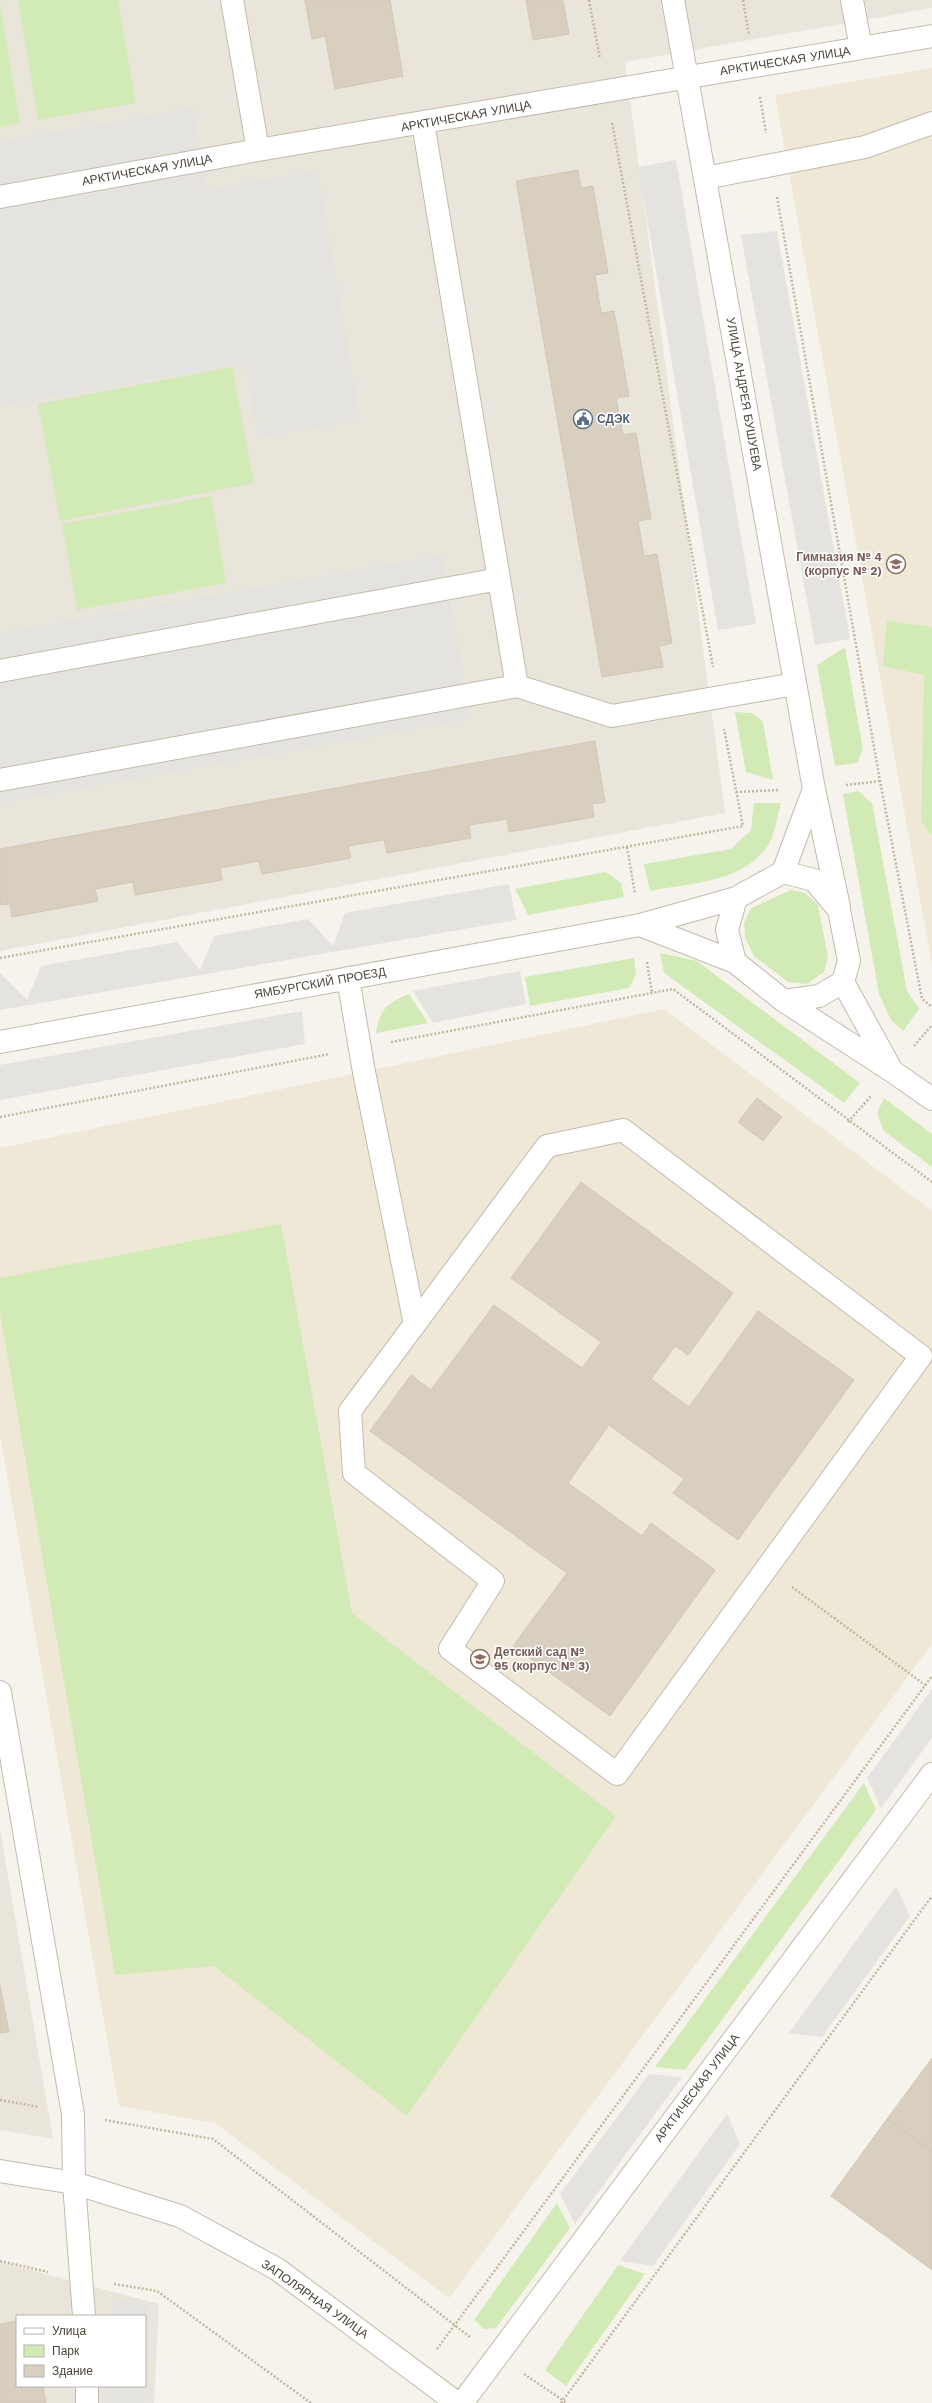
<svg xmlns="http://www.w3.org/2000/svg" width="932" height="2403" font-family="'Work Sans',sans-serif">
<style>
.residential{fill:#eae5da;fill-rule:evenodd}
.education{fill:#efe8d6}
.green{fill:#d2eab5}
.parking{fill:#e5e3e0}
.building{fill:#d8cfc1;stroke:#d3c7b4}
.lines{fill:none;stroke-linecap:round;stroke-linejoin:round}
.minor-casing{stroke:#c2bbae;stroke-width:24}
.path{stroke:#c4b79f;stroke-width:2.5;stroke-dasharray:2 2;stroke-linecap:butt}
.minor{stroke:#fff;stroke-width:22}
.labels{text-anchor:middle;stroke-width:3;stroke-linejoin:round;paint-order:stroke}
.street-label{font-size:12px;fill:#4b4439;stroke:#fff}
.service-label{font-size:12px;font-weight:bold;fill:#4e5e75;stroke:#fff;text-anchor:start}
.education-label{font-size:12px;font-weight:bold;fill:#785e54;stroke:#fff;text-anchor:end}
</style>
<rect width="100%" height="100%" fill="#f6f3ec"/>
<path class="residential" d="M0 0H932V8L625 62 725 813 0 951Z
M0 1829 53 2139 0 2130Z
M0 2262 159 2304 154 2403H0ZM17 2316H145V2386H17Z"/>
<path class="education" d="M932 68V965L775 95Z
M664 1009 932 1211V1644L449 2298 215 2123 119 2106 0 1435V1148Z"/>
<path class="green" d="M18 0H118L136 103 38 120Z
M0 2 20 123 0 127Z
M232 367 254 483 60 521 38 404Z
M211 496 226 583 77 610 62 524Z
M887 621 932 627V835L921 821 924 675 883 666Z
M845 647 863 750 857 763 835 766 817 665Z
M735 712 752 713 763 722 773 780 746 772Z
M858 791 872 803 907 991 919 1009 903 1031 891 1020 879 994 843 794Z
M754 803H781C777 816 775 836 767 847 741 883 691 883 650 891L644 864 731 849 751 830Z
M606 872 621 883 624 897 528 915 515 889Z
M791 890 805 893 818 905 828 957 824 972 807 984 788 982 754 956 745 938 744 923 751 908Z
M660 953 697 961 860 1083 844 1103 664 973Z
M634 958 636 974 629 988 530 1006 525 977Z
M409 994 428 1023 376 1033C380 1009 387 1003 409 994Z
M884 1098 932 1134V1167L884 1131 877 1113Z
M281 1224 352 1613 616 1816 407 2116 214 1966 115 1975 0 1313V1278Z
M864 1783 876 1810 685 2070 655 2067Z
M557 2203 570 2228 496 2328 484 2329 474 2320Z
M618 2265 645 2274 566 2386 545 2370Z"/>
<path class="parking" d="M193 108 207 190 318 171 360 420 258 438 245 364 0 406V142Z
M676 160 756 624 718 630 638 167Z
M777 231 850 639 815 645 741 235Z
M442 555 471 719 0 803V633Z
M509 884 516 920 0 1010V973L27 1000 41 966 177 942 200 970 214 936 308 919 333 946 345 913Z
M520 971 526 1004 433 1023 413 991Z
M302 1011 305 1044 0 1100V1065Z
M932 1689V1738L881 1808 867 1778Z
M896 1886 910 1916 822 2037 789 2033Z
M649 2074 682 2077 575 2224 560 2194Z
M727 2114 740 2144 653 2266 620 2261Z
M114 2299 147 2305 145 2373V2316H113Z
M111 2386H145L144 2403H110Z"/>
<path class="building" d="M305 0H390L403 76 335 89 325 36 312 39Z
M526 0H563L569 34 533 40Z
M578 170 581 188 593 186 608 273 595 275 601 313 614 311 629 396 616 398 623 435 636 433 651 519 638 521 644 556 657 554 672 643 659 646 663 667 602 677 516 181Z
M595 741 605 802 592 804 594 817 509 832 507 819 469 825 471 838 387 853 384 840 348 846 351 858 262 874 259 861 220 868 222 880 135 895 133 882 95 889 98 901 12 917 10 904 0 905V849Z
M757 1098 782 1117 763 1141 738 1122Z
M581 1182 733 1293 688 1355 675 1346 651 1379 689 1407 758 1311 854 1380 738 1540 673 1493 684 1479 609 1425 568 1483 642 1536 651 1523 715 1570 610 1716 513 1646 567 1573 370 1431 411 1375 431 1390 494 1305 582 1368 601 1342 511 1278Z
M0 1985 9 2032 0 2033Z
M932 2058V2151L887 2119Z
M887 2119 932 2151V2270L831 2196Z
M17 2321V2386H43L46 2403H0V2324Z"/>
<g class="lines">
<defs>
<path id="minor" d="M232 0 258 150
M673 0 814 789
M852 0 861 48
M705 178 865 147 932 123
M0 197 258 150 932 36
M499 579 517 686 612 716 795 684
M0 671 499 579 423 123
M0 780 517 686
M783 872 814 789 839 907
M735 962 727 930 736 898 783 872 814 880 839 910 849 961 843 982 819 996 784 1001 735 962 640 925 736 898
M348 978 364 1072 415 1324 547 1146 623 1130 921 1356 617 1774 450 1649 493 1581 354 1473 350 1411 415 1324
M784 1001 892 1071 843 982
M0 1042 640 925
M892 1071 932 1099
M0 1692 73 2114 74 2183 84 2316
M0 2171 74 2183 180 2216 277 2269 457 2403
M87 2386V2403
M462 2403 932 1774"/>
</defs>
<use href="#minor" class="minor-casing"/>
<path class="path" d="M589 0 600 59
M743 0 749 35
M760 97 766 133
M612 123 713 667
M777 197 880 781 922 999 932 1007
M846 785 880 781
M736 792 780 790
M627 847 635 894
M0 958 743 826 724 729
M647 962 652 993
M391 1042 673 989 932 1182
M914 1046 932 1025
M0 1117 330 1054
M848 1122 872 1095
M792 1587 925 1685
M0 2100 39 2107
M105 2120 213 2139 470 2337
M0 2261 48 2272
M114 2284 157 2291 311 2403
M437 2349 932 1676
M524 2374 567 2403
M561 2403 932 1896"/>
<use href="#minor" class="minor"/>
</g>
<defs>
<symbol id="civic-ring" viewBox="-11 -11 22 22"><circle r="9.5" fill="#fff" stroke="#5c6f8a" stroke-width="1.5"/><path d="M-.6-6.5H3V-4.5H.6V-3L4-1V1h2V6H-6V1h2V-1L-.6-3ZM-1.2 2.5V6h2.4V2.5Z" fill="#5c6f8a"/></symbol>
<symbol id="school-ring" viewBox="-11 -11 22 22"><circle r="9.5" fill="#fff" stroke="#8d6e63" stroke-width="1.5"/><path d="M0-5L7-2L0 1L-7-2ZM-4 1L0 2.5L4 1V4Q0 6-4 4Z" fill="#8d6e63"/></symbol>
</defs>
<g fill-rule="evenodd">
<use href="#civic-ring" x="572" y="408" width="22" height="22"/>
<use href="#school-ring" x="885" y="553" width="22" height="22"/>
<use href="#school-ring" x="469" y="1648" width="22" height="22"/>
</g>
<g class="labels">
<g class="street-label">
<text transform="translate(785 61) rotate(-9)" y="4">АРКТИЧЕСКАЯ УЛИЦА</text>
<text transform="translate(466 116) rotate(-10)" y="4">АРКТИЧЕСКАЯ УЛИЦА</text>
<text transform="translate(147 170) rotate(-10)" y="4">АРКТИЧЕСКАЯ УЛИЦА</text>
<text transform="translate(744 394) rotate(80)" y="4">УЛИЦА АНДРЕЯ БУШУЕВА</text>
<text transform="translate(320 983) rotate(-10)" y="4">ЯМБУРГСКИЙ ПРОЕЗД</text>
<text transform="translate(697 2088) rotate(-53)" y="4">АРКТИЧЕСКАЯ УЛИЦА</text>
<text transform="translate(315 2299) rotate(35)" y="4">ЗАПОЛЯРНАЯ УЛИЦА</text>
</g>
<g class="service-label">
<text x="597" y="423">СДЭК</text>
</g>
<g class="education-label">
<text x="882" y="561">Гимназия № 4<tspan x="882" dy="14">(корпус № 2)</tspan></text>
<text x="494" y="1656" text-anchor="start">Детский сад №<tspan x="494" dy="14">95 (корпус № 3)</tspan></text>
</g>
</g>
<rect x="16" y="2315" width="130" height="72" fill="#ffffff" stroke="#b7b4b0"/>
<rect x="24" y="2328" width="20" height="6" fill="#ffffff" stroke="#b7b4b0"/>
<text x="52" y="2335" font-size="12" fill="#4b4439">Улица</text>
<rect x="24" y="2345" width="20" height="12" fill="#d2eab5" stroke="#b7b4b0"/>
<text x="52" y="2355" font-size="12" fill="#4b4439">Парк</text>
<rect x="24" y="2365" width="20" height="12" fill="#d8cfc1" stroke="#b7b4b0"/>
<text x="52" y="2375" font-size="12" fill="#4b4439">Здание</text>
</svg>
